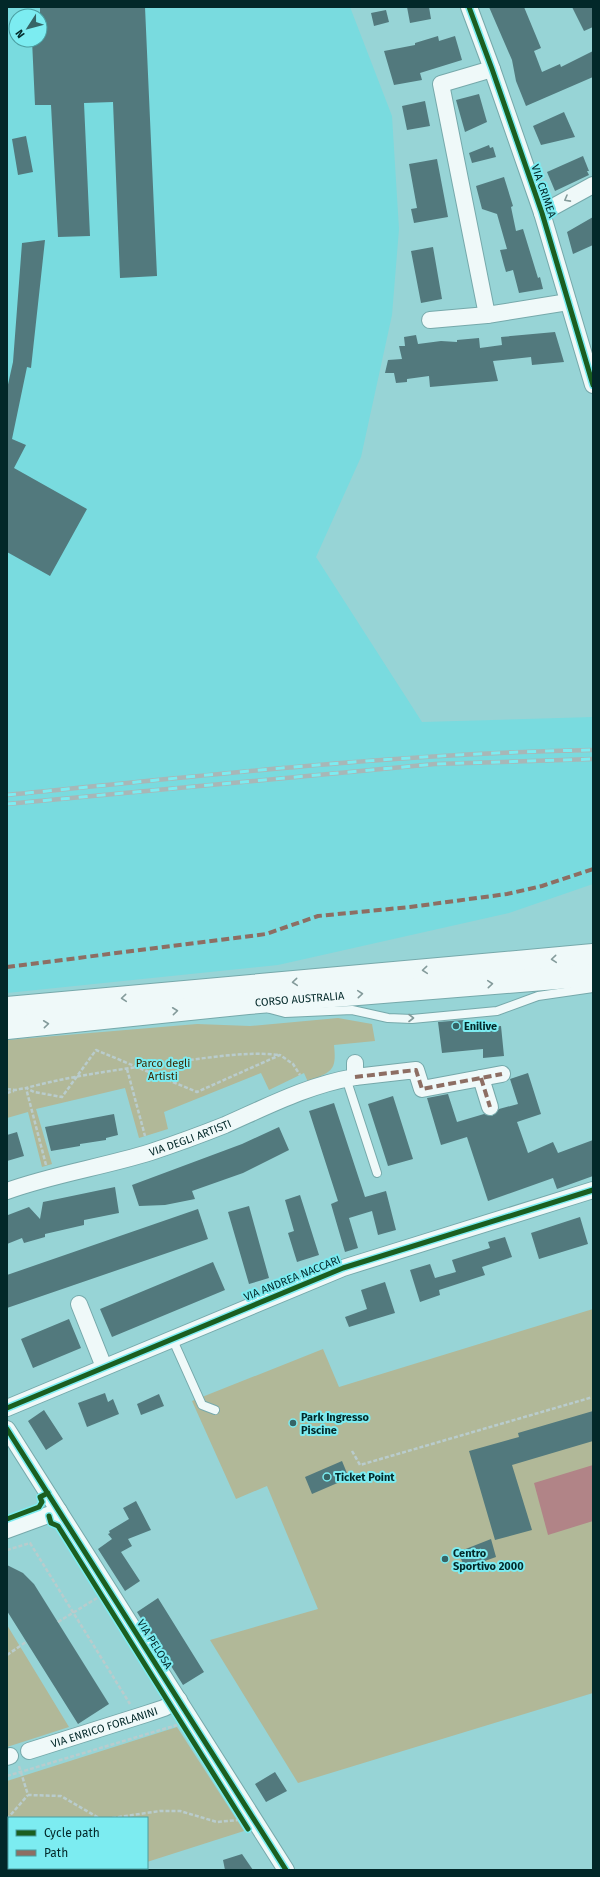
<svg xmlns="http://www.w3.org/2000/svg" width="600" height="1877" font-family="'Fira Sans',sans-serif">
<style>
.built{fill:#79dbdf;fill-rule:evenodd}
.green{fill:#b1b898}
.water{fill:#b18487}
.building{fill:#52797d}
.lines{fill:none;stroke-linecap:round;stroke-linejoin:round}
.service-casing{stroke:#76a9ab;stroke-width:10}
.minor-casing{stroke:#76a9ab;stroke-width:18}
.trunk-casing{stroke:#76a9ab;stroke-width:24}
.path{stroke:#b9cccd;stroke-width:2.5;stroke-dasharray:4 2;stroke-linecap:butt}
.service{stroke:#eff9f9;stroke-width:8}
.minor{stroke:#eff9f9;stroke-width:16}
.trunk{stroke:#eff9f9;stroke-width:22}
.rail-casing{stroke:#a8b7b7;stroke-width:4.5}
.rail{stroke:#7cecf1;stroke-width:3;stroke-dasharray:9;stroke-linecap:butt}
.quiet{stroke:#8d6e63;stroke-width:4;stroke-dasharray:8 4;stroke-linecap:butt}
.cycleway-casing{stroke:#7cecf1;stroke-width:8}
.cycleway{stroke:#1b5e20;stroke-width:5}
.oneway{stroke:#849b9b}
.poi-dot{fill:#366466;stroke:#7cecf1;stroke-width:1.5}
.labels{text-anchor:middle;stroke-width:4;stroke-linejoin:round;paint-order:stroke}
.street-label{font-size:11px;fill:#022829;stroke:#7cecf1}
.poi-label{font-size:11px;font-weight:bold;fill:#022829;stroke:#7cecf1;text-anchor:start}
.park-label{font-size:11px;fill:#3c2803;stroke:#7cecf1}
</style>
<rect width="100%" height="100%" fill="#97d4d6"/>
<path class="built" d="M7 7H350L392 116 399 229 392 315 361 457 316 557 422 722 593 717V884L509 913 278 965 7 993ZM16 16H40V40H16Z"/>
<path class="green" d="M338 1018 372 1024 375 1041 334 1045C337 1072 331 1071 308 1082L304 1073 269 1090 261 1073 164 1112 168 1129 139 1138 125 1088 36 1109 52 1164 42 1167 28 1112 7 1118V1040L197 1024 250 1026Z
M593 1309V1693L298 1783 210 1640 318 1609 267 1486 236 1499 192 1401 323 1349 339 1387Z
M7 1625 69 1727 7 1747Z
M177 1727 244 1831 147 1862V1818H9V1868H127L121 1870H7V1781Z"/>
<path class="water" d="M593 1465V1521L548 1535 534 1483Z"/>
<path class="building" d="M40 7H145L157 276 120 278 113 102 84 103 90 236 58 237 51 105H35L32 40H40Z
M407 7H429L431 19 410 23Z
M489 7H524L541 48 534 51 542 72 560 64 561 67 593 51V77L526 106 516 81 512 60Z
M572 7H593V27L584 31Z
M386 10 389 22 374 26 371 13Z
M438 36 439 41 455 36 462 60 420 73 422 80 394 85 384 51 415 45V43Z
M479 94 487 122 465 132 456 100Z
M425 101 430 126 407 130 402 106Z
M564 112 575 137 541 145 533 126Z
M26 136 33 172 18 175 12 139Z
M489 145 490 148 493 147 496 157 472 163 469 153Z
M583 156 589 171H587L589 175 555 191 547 172Z
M437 159 448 217 414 223 411 209 417 208 409 164Z
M504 177 513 206 511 207 516 231 523 229 538 278 540 277 543 289 519 293 513 270 506 272 504 265 500 250 507 249 497 214 482 209 476 186Z
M593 217V245L573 254 567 232Z
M45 240 31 368 27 367 12 439 26 445 14 468 87 509 50 576 7 552V389L13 362 22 243Z
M433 247 442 299 421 303 411 251Z
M555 332 564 362 532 365 531 357 493 361 498 381 430 387 429 376 407 379V382L396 383 394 373H385L388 360 402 359 399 346H405L404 337 416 335 418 344 441 341 457 342V340L479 338 480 348 502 345 501 337Z
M464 1020 465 1029 501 1026 504 1056 483 1058V1049L442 1053 438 1022Z
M528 1073 541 1114 517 1122 528 1153 553 1142 558 1153 593 1140V1176L557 1189 553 1178 488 1201 467 1137 441 1145 427 1098 448 1094 457 1122 484 1114 492 1116 499 1109 518 1104 510 1079Z
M393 1096 413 1159 388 1166 368 1104Z
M334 1103 365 1197 386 1191 396 1230 378 1235 372 1211 349 1218 358 1248 345 1252 331 1204 338 1201 309 1111Z
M114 1114 118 1135 106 1138V1140L80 1144V1146L51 1151 45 1127Z
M279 1127 289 1150 243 1173 192 1191 195 1199 165 1205 139 1206 132 1185 242 1144Z
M17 1132 24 1156 7 1161V1135Z
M115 1187 119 1213 84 1220V1225L45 1234V1237L24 1243 22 1238 7 1244 8 1215 29 1207 40 1219 43 1202Z
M300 1195 319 1255 297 1262 288 1233 294 1231 285 1200Z
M249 1206 269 1278 249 1284 228 1212Z
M198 1209 208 1239 7 1308V1275Z
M580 1217 588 1244 539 1259 531 1233Z
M505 1237 512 1257 482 1267 485 1275 439 1290 440 1295 420 1302 410 1270 430 1264 435 1278 456 1272 452 1260 490 1248 488 1242Z
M213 1262 225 1290 112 1337 100 1309Z
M385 1282 395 1313 349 1327 345 1317 367 1309 361 1290Z
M69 1319 81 1348 33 1368 21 1339Z
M105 1393 108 1402 113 1399 119 1414 87 1427 78 1403Z
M159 1394 164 1406 141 1415 137 1404Z
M44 1410 63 1439 46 1450 28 1421Z
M593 1411V1441L512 1465 532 1530 495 1540 469 1451 519 1437 518 1433Z
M342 1461 349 1478 312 1494 305 1477Z
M136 1501 151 1530 128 1539 132 1546 121 1552 140 1581 125 1591 98 1549 112 1539 108 1534 110 1533 109 1531 129 1519 123 1508Z
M491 1539 496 1557 465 1568 458 1552Z
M7 1565 23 1573 34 1584 109 1704 78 1724 7 1611Z
M158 1598 204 1672 183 1685 137 1612Z
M275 1772 287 1791 266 1802 255 1784Z
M242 1854 253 1870H225L223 1860Z"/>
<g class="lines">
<defs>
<path id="service" d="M270 1009 285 1013 352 1010 388 1018 412 1019 497 1011 538 996 593 988
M346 1078 377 1173
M172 1338 202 1405 215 1410"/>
<g id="minor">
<path d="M469 7 492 69 542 213 593 385"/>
<path d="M492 69 441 84 487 315 568 302"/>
<path d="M542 213 593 185"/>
<path d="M430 320 487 315"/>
<path d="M355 1077 416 1070 422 1089 502 1074"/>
<path d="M481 1078 490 1107"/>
<path id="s1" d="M7 1191C54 1174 103 1167 151 1152 175 1144 200 1135 225 1125 268 1106 308 1085 355 1077V1063"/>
<path d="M79 1304 104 1367"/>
<path d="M7 1408 343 1268 593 1190"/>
<path d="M7 1429 286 1870"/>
<path d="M7 1530 59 1511"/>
<path id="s2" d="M29 1751 146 1714 164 1708 179 1700"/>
<path d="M7 1757 10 1756"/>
</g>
<g id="trunk">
<path d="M7 1008 593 955"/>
<path id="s3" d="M7 1028 248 1003 593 975"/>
</g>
</defs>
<use href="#service" class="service-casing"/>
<use href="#minor" class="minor-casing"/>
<use href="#trunk" class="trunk-casing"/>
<path class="path" d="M127 1069 145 1136
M7 1089 15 1090 26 1088 34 1092 62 1097 96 1050 197 1092 280 1055 293 1064 300 1075
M7 1093 14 1091
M46 1165 26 1088C74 1075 124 1069 173 1062 208 1058 245 1051 280 1055
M352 1451 360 1465 593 1397
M7 1550 30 1543 130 1704
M58 1622 97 1598
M7 1655 26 1642
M19 1766 28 1795 61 1796 99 1818
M7 1776 177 1725
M112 1818 160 1811H180L217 1822 238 1820
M7 1819 28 1795
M7 1860H9"/>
<use href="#service" class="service"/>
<use href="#minor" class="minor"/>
<use href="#trunk" class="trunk"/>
<defs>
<path id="rail" d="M7 795C202 776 397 753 593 750
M7 804 435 764 593 759"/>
</defs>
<use href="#rail" class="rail-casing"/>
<use href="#rail" class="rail"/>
<path class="quiet" d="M7 967 266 934 318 916 410 907 507 894 542 886 593 869
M355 1077 416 1070 422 1089 502 1074
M481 1078 490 1107"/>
<defs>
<path id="cycleway" d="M469 7 492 69 542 213 593 385
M7 1408 343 1268 593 1190
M7 1429 286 1870
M49 1516 51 1523 58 1526 248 1829
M7 1519 39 1507 42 1502 40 1497 48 1493"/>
</defs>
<use href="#cycleway" class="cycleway-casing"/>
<use href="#cycleway" class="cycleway"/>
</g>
<defs><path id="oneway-chevron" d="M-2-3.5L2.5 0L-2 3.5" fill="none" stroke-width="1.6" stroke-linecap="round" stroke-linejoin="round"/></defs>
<g class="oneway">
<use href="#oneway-chevron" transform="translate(567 199) rotate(151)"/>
<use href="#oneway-chevron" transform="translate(554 959) rotate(175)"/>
<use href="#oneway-chevron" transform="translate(425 970) rotate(175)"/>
<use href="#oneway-chevron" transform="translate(295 982) rotate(175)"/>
<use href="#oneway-chevron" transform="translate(490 984) rotate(-5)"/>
<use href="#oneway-chevron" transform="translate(360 994) rotate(-5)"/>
<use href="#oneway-chevron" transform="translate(124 998) rotate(175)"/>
<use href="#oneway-chevron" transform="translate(175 1011) rotate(-6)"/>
<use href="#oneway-chevron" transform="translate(411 1018)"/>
<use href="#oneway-chevron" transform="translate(46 1024) rotate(-6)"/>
</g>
<g class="poi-dot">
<circle cx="456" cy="1026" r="4"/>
<circle cx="293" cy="1423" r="4"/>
<circle cx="327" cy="1477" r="4"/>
<circle cx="445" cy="1559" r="4"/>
</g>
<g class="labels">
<g class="street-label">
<text transform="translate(544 191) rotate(71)" y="4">VIA CRIMEA</text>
<text dy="4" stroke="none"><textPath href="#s3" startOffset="294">CORSO AUSTRALIA</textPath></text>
<text dy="4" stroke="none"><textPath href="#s1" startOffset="191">VIA DEGLI ARTISTI</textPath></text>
<text transform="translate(292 1278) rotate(-22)" y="4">VIA ANDREA NACCARI</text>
<text transform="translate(155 1644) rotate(58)" y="4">VIA PELOSA</text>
<text dy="4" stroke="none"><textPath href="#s2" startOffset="79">VIA ENRICO FORLANINI</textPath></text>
</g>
<g class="poi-label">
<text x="464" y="1030">Enilive</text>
<text x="301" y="1421">Park Ingresso<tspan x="301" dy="13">Piscine</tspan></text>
<text x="335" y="1481">Ticket Point</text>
<text x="453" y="1557">Centro<tspan x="453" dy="13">Sportivo 2000</tspan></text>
</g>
<g class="park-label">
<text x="163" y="1067">Parco degli<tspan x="163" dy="13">Artisti</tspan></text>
</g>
</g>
<rect width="600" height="1877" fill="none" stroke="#022829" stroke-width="16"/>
<rect x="8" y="1817" width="140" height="52" fill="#7cecf1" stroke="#4b9ea1"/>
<rect x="16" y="1830" width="20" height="6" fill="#1b5e20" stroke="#4b9ea1"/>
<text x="44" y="1837" font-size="12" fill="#022829">Cycle path</text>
<rect x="16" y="1850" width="20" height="6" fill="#8d6e63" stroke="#4b9ea1"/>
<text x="44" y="1857" font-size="12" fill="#022829">Path</text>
<g transform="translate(28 28) rotate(234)"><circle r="19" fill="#7cecf1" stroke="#4b9ea1"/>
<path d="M0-3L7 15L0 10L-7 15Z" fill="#366466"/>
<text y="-6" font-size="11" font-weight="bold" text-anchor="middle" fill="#022829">N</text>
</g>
</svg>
